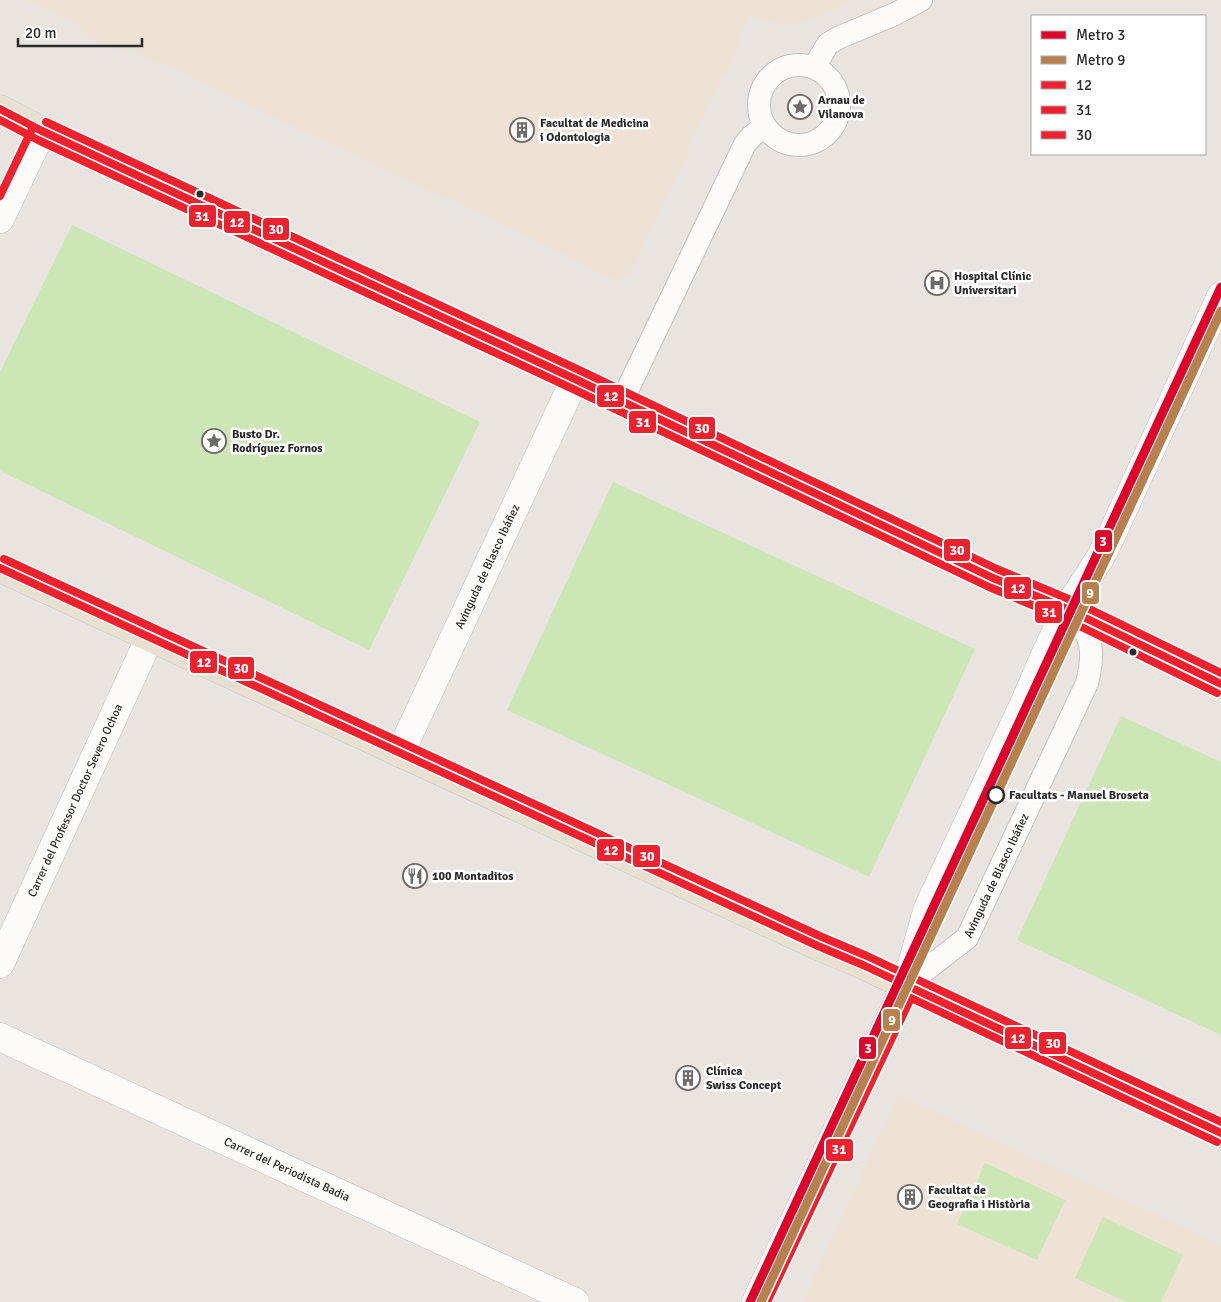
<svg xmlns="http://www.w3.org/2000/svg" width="1221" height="1302" font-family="Signika,sans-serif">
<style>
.education{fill:#ede2d3}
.green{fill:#cce6b6}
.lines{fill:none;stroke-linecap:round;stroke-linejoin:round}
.lane-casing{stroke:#c2c0c1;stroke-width:24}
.street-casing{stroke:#c2c0c1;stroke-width:29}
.secondary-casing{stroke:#c2c0c1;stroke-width:29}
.primary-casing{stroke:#c4c3c1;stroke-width:29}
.lane{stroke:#fcfbfa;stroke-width:22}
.street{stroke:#fcfbfa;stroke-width:28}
.secondary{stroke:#fcfbfa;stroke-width:28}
.primary{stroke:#e8e1d2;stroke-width:28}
.bus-1-casing{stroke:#fff;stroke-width:11}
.bus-2-casing{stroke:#fff;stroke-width:11}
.bus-3-casing{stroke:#fff;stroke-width:11}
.bus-1{stroke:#ed222e;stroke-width:8}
.bus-2{stroke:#ed222e;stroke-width:8}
.bus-3{stroke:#ed222e;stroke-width:8}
.metro-1-casing{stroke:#fff;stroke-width:12}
.metro-2-casing{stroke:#fff;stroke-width:12}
.metro-1{stroke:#dd052b;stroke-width:9}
.metro-2{stroke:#b7814f;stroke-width:9}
.bus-dot{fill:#2a2a2a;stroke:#fff;stroke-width:2}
.stop-dot{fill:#fff;stroke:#2a2a2a;stroke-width:2.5}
.labels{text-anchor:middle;stroke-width:5;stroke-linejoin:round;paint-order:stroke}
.poi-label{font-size:12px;font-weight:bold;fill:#2a2a2a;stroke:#fff;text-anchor:start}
.street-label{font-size:12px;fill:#2a2a2a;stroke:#fff}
.stop-label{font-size:12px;font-weight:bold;fill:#2a2a2a;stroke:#fff;text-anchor:start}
.line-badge{stroke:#fff;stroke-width:2}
.badge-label{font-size:14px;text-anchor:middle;font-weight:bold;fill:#fff}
</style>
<rect width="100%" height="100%" fill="#e9e4df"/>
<path class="education" d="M27 0H847L832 11 802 22 782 24 756 19 749 16 738 40 740 41 726 74H723L687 150 690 152 674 184H672L628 279 621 276 619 280 593 271 575 259 128 48 125 52 99 44 81 31 82 26Z
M898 1095 1221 1245V1302H803Z"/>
<path class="green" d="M72 225 480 422 369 650 0 471V372Z
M613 482 975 649 869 877 507 710Z
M1121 716 1221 762V1035L1017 940Z
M985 1163 1065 1200 1037 1260 957 1224Z
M1103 1217 1183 1255 1161 1302H1126L1075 1278Z"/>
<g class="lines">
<defs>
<g id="lane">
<circle cx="799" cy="105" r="40"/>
<path d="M814 67 828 44 838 38 895 14 921 0"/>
<path d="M622 401 745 144 752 136 765 126"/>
<path id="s1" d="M906 985 967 938 1087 683C1095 651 1093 635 1069 611"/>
</g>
<g id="street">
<path d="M0 219 42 131"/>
<path id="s2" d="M400 753 575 379"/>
<path id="s3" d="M0 964 150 637"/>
<path id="s4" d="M0 1037 575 1302"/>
</g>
<path id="secondary" d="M756 1302 906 985 928 908 1024 704 1045 655 1067 609 1100 558 1112 534 1221 296"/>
<path id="primary" d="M0 109 42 131 575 379 993 578 1067 609 1221 684
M0 568 818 946 863 965 1221 1133"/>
</defs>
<use href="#lane" class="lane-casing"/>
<use href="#street" class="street-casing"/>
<use href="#secondary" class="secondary-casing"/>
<use href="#primary" class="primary-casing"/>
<use href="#lane" class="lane"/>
<use href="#street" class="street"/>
<use href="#secondary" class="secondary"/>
<use href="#primary" class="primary"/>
<defs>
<path id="bus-1" d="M0 109 42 131 575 379 993 578 1067 609 1221 684
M0 568 818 946 863 965 1221 1133"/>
<path id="bus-2" d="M0 120 38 140 571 388 989 587 1063 618 1217 693
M767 1302 911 998 1217 1142"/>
<path id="bus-3" d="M46 122 579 370 997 569 1071 600 1221 673
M0 196 33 127
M4 559 822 937 867 956 1221 1122"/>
</defs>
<use href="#bus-1" class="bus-1-casing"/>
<use href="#bus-2" class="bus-2-casing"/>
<use href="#bus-3" class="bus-3-casing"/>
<use href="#bus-1" class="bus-1"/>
<use href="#bus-2" class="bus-2"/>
<use href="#bus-3" class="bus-3"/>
<defs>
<path id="metro-1" d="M750 1302 1221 287"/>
<path id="metro-2" d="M761 1302 1221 311"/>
</defs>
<use href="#metro-1" class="metro-1-casing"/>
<use href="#metro-2" class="metro-2-casing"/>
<use href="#metro-1" class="metro-1"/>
<use href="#metro-2" class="metro-2"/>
</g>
<defs>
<symbol id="sight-ring" viewBox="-11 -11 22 22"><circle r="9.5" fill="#fff" stroke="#6d6b69" stroke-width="1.5"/><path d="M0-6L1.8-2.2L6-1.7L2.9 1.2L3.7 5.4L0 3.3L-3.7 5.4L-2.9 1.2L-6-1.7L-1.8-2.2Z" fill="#6d6b69"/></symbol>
<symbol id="building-ring" viewBox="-11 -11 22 22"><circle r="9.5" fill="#fff" stroke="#6d6b69" stroke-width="1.5"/><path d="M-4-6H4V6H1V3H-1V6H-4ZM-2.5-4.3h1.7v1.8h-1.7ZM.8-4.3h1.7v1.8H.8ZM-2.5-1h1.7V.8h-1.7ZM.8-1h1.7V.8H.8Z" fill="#6d6b69"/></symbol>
<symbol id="hospital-ring" viewBox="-11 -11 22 22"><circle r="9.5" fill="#fff" stroke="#6d6b69" stroke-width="1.5"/><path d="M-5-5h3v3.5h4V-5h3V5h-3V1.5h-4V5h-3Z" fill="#6d6b69"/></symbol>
<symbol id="restaurant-ring" viewBox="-11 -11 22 22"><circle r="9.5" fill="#fff" stroke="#6d6b69" stroke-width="1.5"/><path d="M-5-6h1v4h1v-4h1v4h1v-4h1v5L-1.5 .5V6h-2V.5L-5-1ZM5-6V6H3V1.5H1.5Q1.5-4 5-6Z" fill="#6d6b69"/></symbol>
</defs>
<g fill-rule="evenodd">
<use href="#sight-ring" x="786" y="93" width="28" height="28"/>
<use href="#building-ring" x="508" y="116" width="28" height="28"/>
<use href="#hospital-ring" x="923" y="269" width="28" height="28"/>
<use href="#sight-ring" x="200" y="427" width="28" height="28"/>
<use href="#restaurant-ring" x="401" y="862" width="28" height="28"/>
<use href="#building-ring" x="674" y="1064" width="28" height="28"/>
<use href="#building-ring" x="896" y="1183" width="28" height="28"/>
</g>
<g class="bus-dot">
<circle cx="200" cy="194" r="4.5"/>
<circle cx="1133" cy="652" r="4.5"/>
</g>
<circle class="stop-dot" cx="996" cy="795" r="8"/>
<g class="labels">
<g class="poi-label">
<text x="818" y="104">Arnau de<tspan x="818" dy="14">Vilanova</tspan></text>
<text x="540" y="127">Facultat de Medicina<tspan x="540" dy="14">i Odontologia</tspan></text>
<text x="954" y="280">Hospital Clínic<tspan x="954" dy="14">Universitari</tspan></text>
<text x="232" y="438">Busto Dr.<tspan x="232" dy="14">Rodríguez Fornos</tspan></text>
<text x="432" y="880">100 Montaditos</text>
<text x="706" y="1075">Clínica<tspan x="706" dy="14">Swiss Concept</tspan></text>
<text x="928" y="1194">Facultat de<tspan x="928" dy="14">Geografia i Història</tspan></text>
</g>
<g class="street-label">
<text dy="4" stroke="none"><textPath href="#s2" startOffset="206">Avinguda de Blasco Ibáñez</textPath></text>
<text dy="4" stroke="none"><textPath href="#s3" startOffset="180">Carrer del Professor Doctor Severo Ochoa</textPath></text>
<text dy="4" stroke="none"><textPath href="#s1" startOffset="146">Avinguda de Blasco Ibáñez</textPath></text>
<text dy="4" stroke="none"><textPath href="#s4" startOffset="316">Carrer del Periodista Badia</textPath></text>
</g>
<g class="stop-label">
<text x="1009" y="799">Facultats - Manuel Broseta</text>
</g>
</g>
<g class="line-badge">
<rect x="188" y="204" width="29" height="24" rx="5" fill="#ed222e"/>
<rect x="223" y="210" width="28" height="24" rx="5" fill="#ed222e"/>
<rect x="262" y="217" width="28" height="24" rx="5" fill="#ed222e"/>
<rect x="596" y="384" width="29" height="24" rx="5" fill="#ed222e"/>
<rect x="628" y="410" width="29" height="24" rx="5" fill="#ed222e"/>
<rect x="688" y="416" width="28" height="24" rx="5" fill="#ed222e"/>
<rect x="1094" y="529" width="19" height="24" rx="5" fill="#dd052b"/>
<rect x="943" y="538" width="28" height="24" rx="5" fill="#ed222e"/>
<rect x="1003" y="576" width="29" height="24" rx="5" fill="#ed222e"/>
<rect x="1081" y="581" width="19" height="24" rx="5" fill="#b7814f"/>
<rect x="1034" y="600" width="29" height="24" rx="5" fill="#ed222e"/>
<rect x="189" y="650" width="29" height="24" rx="5" fill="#ed222e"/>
<rect x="227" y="656" width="28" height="24" rx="5" fill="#ed222e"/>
<rect x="596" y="838" width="29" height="24" rx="5" fill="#ed222e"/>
<rect x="632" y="844" width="29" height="24" rx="5" fill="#ed222e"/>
<rect x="882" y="1008" width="19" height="24" rx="5" fill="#b7814f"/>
<rect x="1004" y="1026" width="28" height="24" rx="5" fill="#ed222e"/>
<rect x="1038" y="1031" width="29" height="24" rx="5" fill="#ed222e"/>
<rect x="858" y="1036" width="19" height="24" rx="5" fill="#dd052b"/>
<rect x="825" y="1138" width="29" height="24" rx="5" fill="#ed222e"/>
</g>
<g class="badge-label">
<text x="202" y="221">31</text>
<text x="237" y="227">12</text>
<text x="276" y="234">30</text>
<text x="611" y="401">12</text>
<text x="643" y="427">31</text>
<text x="702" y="433">30</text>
<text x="1103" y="546">3</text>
<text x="957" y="555">30</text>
<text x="1018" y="593">12</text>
<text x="1090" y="598">9</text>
<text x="1049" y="617">31</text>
<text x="204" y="667">12</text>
<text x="241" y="673">30</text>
<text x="611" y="855">12</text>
<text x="647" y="861">30</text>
<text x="892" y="1025">9</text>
<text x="1018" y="1043">12</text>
<text x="1053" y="1048">30</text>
<text x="868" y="1053">3</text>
<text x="839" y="1154">31</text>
</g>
<rect x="1031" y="15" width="175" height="140" fill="#ffffff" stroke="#aaaaaa"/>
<rect x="1041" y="31" width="25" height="8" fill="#dd052b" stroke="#aaaaaa"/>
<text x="1076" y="40" font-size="15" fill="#2a2a2a">Metro 3</text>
<rect x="1041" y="56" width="25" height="8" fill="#b7814f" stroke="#aaaaaa"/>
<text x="1076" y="65" font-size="15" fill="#2a2a2a">Metro 9</text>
<rect x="1041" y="81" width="25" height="8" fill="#ed222e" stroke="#aaaaaa"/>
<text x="1076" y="90" font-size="15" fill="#2a2a2a">12</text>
<rect x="1041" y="106" width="25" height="8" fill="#ed222e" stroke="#aaaaaa"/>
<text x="1076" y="115" font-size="15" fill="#2a2a2a">31</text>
<rect x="1041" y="131" width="25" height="8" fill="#ed222e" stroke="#aaaaaa"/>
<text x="1076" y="140" font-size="15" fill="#2a2a2a">30</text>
<path d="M18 38v8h124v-8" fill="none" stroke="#2a2a2a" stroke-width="2.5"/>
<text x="25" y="38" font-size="15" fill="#2a2a2a" stroke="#ffffff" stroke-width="4" paint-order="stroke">20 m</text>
</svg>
